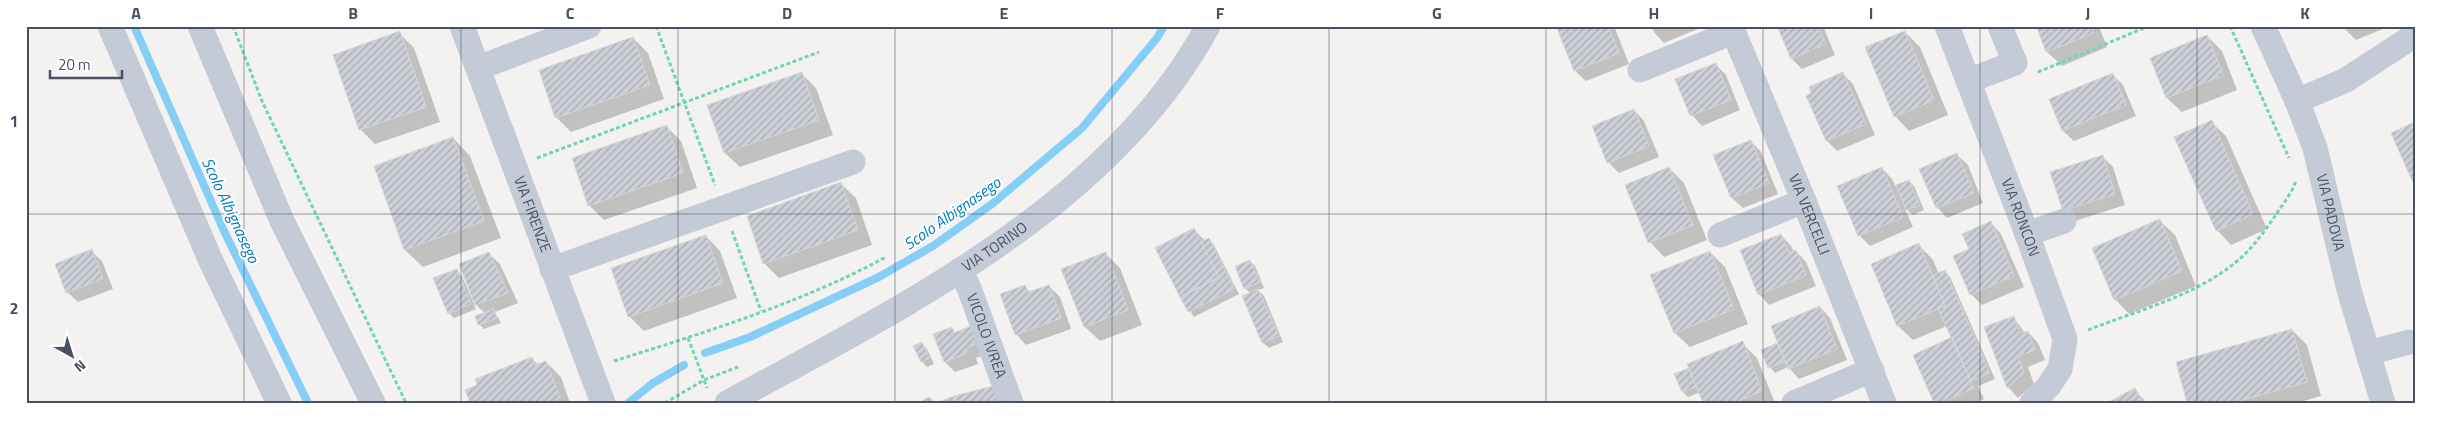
<svg xmlns="http://www.w3.org/2000/svg" width="2441" height="429" font-family="'Titillium Web',sans-serif">
<style>
.shadow{fill:#0003}
.lines{fill:none;stroke-linecap:round;stroke-linejoin:round}
.stream{stroke:#85cef6;stroke-width:8}
.building{fill:url(#building-hatch);stroke:#d5d6dd}
.path{stroke:#70d6b2;stroke-width:3;stroke-dasharray:4 2.5;stroke-linecap:butt}
.minor{stroke:#c4cbd7;stroke-width:25}
.grid{fill:none;stroke:#475161;stroke-width:1;stroke-opacity:0.55}
.labels{text-anchor:middle;stroke-width:4;stroke-linejoin:round;paint-order:stroke}
.street-label{font-size:15px;fill:#475161;stroke:#fff}
.water-label{font-size:16px;font-style:italic;fill:#0079bb;stroke:#fff}
.neatline{fill:none;stroke:#475161;stroke-width:2}
.grid-label{font-size:16px;text-anchor:middle;font-weight:bold;fill:#475161}
</style>
<defs>
<pattern id="building-hatch" width="6" height="6" patternUnits="userSpaceOnUse" patternTransform="scale(1.25)"><rect width="6" height="6" fill="#cdcfd7"/><path d="M-1 1l2-2M0 6l6-6M5 7l2-2" fill="none" stroke="#a8aab2"/></pattern>
</defs>
<rect width="100%" height="100%" fill="#f4f1f1"/>
<path class="shadow" d="M1557 26H1614L1629 64 1586 81 1575 71Z
M1651 26H1705L1664 43 1654 32Z
M1778 26H1823L1835 55 1802 69 1792 59Z
M2037 26H2099L2107 47 2062 66 2047 52Z
M2144 26H2153L2147 29Z
M2342 26H2390L2356 40Z
M1905 32 1920 47 1948 115 1909 131 1895 116Z
M399 33 414 48 440 122 375 144 360 129Z
M2207 36 2222 51 2237 90 2182 112 2167 98 2151 58Z
M633 38 648 53 664 99 571 132 556 117Z
M1715 64 1726 75 1740 110 1702 126 1692 115Z
M802 74 816 88 833 135 740 167 725 153Z
M1843 74 1853 84 1875 135 1837 151 1827 141Z
M2112 74 2123 85 2136 116 2074 141 2063 131 2050 99Z
M1634 110 1644 121 1659 157 1619 173 1608 162Z
M2211 122 2226 136 2267 229 2231 245 2217 230Z
M666 126 681 141 697 188 604 220 590 206 573 159Z
M453 138 470 156 501 238 423 267 405 250 375 167Z
M1751 141 1761 152 1778 194 1743 208 1732 198Z
M1957 155 1968 165 1983 203 1947 218 1937 207Z
M2102 156 2113 167 2125 205 2075 221 2064 211Z
M1669 168 1684 183 1707 240 1664 257 1650 242Z
M1882 168 1892 179 1896 187 1909 181 1914 186 1924 210 1913 215 1904 207 1913 227 1870 246 1859 235Z
M841 184 856 198 872 245 779 278 764 263Z
M2160 221 2175 235 2196 286 2129 314 2115 299Z
M1991 223 2001 234 2024 287 1982 305 1971 294 1970 250Z
M1194 229 1205 241 1209 239 1214 245 1239 294 1194 317 1182 298Z
M1781 235 1791 246 1794 252 1796 251 1806 262 1816 286 1769 305 1759 294Z
M706 236 720 251 737 298 644 331 629 316Z
M1919 245 1933 260 1939 274 1945 272 1950 277 1995 379 1978 386 1984 399 1975 403H1935L1953 338 1947 326 1913 340 1898 326 1873 265Z
M91 251 102 261 113 289 78 302 67 292Z
M1710 252 1725 267 1748 324 1690 347 1675 333Z
M1105 253 1120 268 1142 325 1100 341 1085 327 1063 270Z
M489 254 500 264 518 303 495 312 501 323 484 329 479 324 485 313 476 305 461 265Z
M1250 261 1255 266 1264 288 1258 290 1264 296 1283 342 1269 348 1263 343 1244 297 1251 294 1245 288Z
M456 270 462 276 476 309 454 318 449 313Z
M1025 286 1031 293 1049 286 1060 297 1071 329 1026 345 1016 334Z
M1820 307 1830 318 1847 360 1799 379 1788 367 1775 373 1770 367 1777 345 1781 348Z
M2013 317 2025 333 2028 332 2038 343 2045 360 2028 367 2034 384 2018 398 2008 387 1986 327Z
M973 327 990 353 976 358 978 364 955 372 945 362 935 335 951 328 956 333Z
M2292 330 2307 345 2321 396 2297 403H2189Z
M1742 343 1757 358 1775 403H1704L1700 392 1688 397 1683 392 1676 375Z
M922 344 927 349 934 364 927 367 922 362 915 347Z
M532 358 538 365 546 362 561 377 570 403H472Z
M2135 390 2147 403H2110Z
M929 397 935 403H918Z"/>
<g class="lines">
<path class="stream" d="M134 26 224 231 308 403
M705 353 750 337 877 278 933 246 992 204 1082 128 1157 38 1164 26
M628 403 653 383 684 365"/>
</g>
<path class="building" d="M1556 26H1608L1619 53 1574 71Z
M1777 26H1818L1825 44 1791 59Z
M2036 26H2091L2094 33 2046 52Z
M400 31 426 107 359 130 333 55Z
M1905 31 1934 100 1894 117 1865 47Z
M2207 35 2223 75 2166 98 2150 58Z
M633 37 650 85 555 118 539 70Z
M1716 63 1731 100 1690 116 1675 79Z
M802 72 819 120 724 153 707 105Z
M1843 72 1866 124 1826 141 1806 96 1811 93 1809 87Z
M2113 73 2126 105 2062 131 2049 99Z
M1634 109 1649 146 1607 163 1592 126Z
M2212 120 2253 214 2216 231 2174 137Z
M2415 122V187L2391 133Z
M667 125 683 173 588 206 572 158Z
M453 137 484 221 404 250 374 166Z
M1751 140 1769 183 1731 198 1713 155Z
M1957 153 1974 193 1936 208 1919 169Z
M2103 155 2115 194 2063 211 2050 172Z
M1669 167 1693 225 1648 243 1625 185Z
M1882 167 1903 217 1858 236 1837 186Z
M1909 180 1920 205 1906 210 1896 185Z
M841 182 858 230 763 264 747 216Z
M2160 219 2182 271 2114 300 2092 248Z
M1991 221 2014 276 1970 295 1953 256 1969 249 1962 234Z
M1194 228 1219 277 1180 297 1155 248Z
M1781 234 1789 253 1796 250 1806 275 1758 295 1740 250Z
M706 235 723 283 628 317 611 268Z
M1209 238 1235 289 1188 312 1180 297 1219 277 1201 242Z
M1919 243 1945 306 1897 326 1871 264Z
M92 249 103 278 66 293 55 264Z
M1710 251 1734 309 1674 333 1650 275Z
M489 252 508 293 475 305 459 264Z
M1106 252 1128 310 1084 327 1061 269Z
M1250 260 1260 282 1244 289 1235 266Z
M457 269 471 304 448 314 433 278Z
M1945 270 1990 373 1971 381 1938 309 1945 306 1933 275Z
M1025 285 1028 292 1049 285 1061 318 1015 335 1000 294Z
M1258 289 1279 336 1262 343 1242 296Z
M1820 306 1837 349 1788 369 1771 326Z
M494 309 497 318 478 325 475 316Z
M2014 316 2020 333 2028 331 2035 350 2018 356 2024 373 2007 388 1984 327Z
M973 325 980 343 966 348 968 353 944 362 933 334 952 327 954 333Z
M2292 329 2307 382 2232 403H2187L2176 362Z
M1952 337 1974 388 1942 403H1934L1913 355Z
M1743 341 1762 391 1733 403H1703L1687 364Z
M922 342 929 358 921 362 913 346Z
M1777 343 1785 361 1768 368 1761 350Z
M532 357 535 365 546 361 560 398 550 403H470L465 390 477 385 475 379Z
M1689 368 1696 387 1682 392 1674 374Z
M997 385 1003 403H957L954 396Z
M2135 388 2143 403H2107Z
M954 396 957 403H941V401Z"/>
<g class="lines">
<path class="path" d="M233 26 262 101 406 403
M656 26 715 185
M2230 26 2289 158
M2038 72 2149 26
M537 158 819 52
M732 231 761 311
M2088 330C2136 311 2195 296 2236 262 2252 249 2264 232 2275 216 2282 205 2293 192 2296 180
M688 338 707 388
M614 361C706 332 801 303 886 257
M665 403 704 380 738 367"/>
<g class="minor">
<path d="M110 26 210 259 279 403"/>
<path d="M200 26 282 221 373 403"/>
<path id="s1" d="M462 26 603 403"/>
<path id="s2" d="M1731 26 1804 201 1884 403"/>
<path id="s3" d="M1947 26 2027 234 2065 339 2060 369 2048 387 2032 403"/>
<path id="s4" d="M2263 26 2297 101 2315 148 2349 290 2383 403"/>
<path d="M478 68 589 26"/>
<path d="M1640 70 1733 32"/>
<path d="M1968 81 2015 63 2000 26"/>
<path d="M2297 101 2346 80 2415 35"/>
<path d="M2027 234 2064 221"/>
<path d="M1720 235 1804 201"/>
<path d="M552 269 853 162"/>
<path id="s5" d="M960 270 969 288 1011 403"/>
<path d="M2368 353 2409 342"/>
<path id="s6" d="M727 403C900 308 1110 207 1208 26"/>
<path d="M1794 403 1872 370"/>
</g>
</g>
<path class="grid" d="M244 26V403M461 26V403M678 26V403M895 26V403M1112 26V403M1329 26V403M1546 26V403M1763 26V403M1980 26V403M2197 26V403M26 214H2415"/>
<g class="labels">
<g class="street-label">
<text dy="5" stroke="none"><textPath href="#s4" startOffset="199">VIA PADOVA</textPath></text>
<text dy="5" stroke="none"><textPath href="#s1" startOffset="201">VIA FIRENZE</textPath></text>
<text dy="5" stroke="none"><textPath href="#s2" startOffset="204">VIA VERCELLI</textPath></text>
<text dy="5" stroke="none"><textPath href="#s3" startOffset="205">VIA RONCON</textPath></text>
<text dy="5" stroke="none"><textPath href="#s6" startOffset="310">VIA TORINO</textPath></text>
<text dy="5" stroke="none"><textPath href="#s5" startOffset="71">VICOLO IVREA</textPath></text>
</g>
<g class="water-label">
<text transform="translate(231 210) rotate(65)" y="6">Scolo Albignasego</text>
<text transform="translate(952 213) rotate(-35)" y="6">Scolo Albignasego</text>
</g>
</g>
<rect width="2441" height="429" fill="none" stroke="#ffffff" stroke-width="55"/>
<g transform="translate(72 356) rotate(141)" stroke="#ffffff" stroke-width="4" paint-order="stroke">
<path d="M0-4L9 19L0 12L-9 19Z" fill="#475161"/>
<text y="-8" font-size="14" font-weight="bold" text-anchor="middle" fill="#475161">N</text>
</g>
<path d="M50 70v8h72v-8" fill="none" stroke="#475161" stroke-width="2.5"/>
<text x="58" y="70" font-size="15" fill="#475161" stroke="#ffffff" stroke-width="4" paint-order="stroke">20 m</text>
<rect x="28" y="28" width="2386" height="374" class="neatline"/>
<g class="grid-label">
<text x="136" y="19">A</text>
<text x="353" y="19">B</text>
<text x="570" y="19">C</text>
<text x="787" y="19">D</text>
<text x="1004" y="19">E</text>
<text x="1220" y="19">F</text>
<text x="1437" y="19">G</text>
<text x="1654" y="19">H</text>
<text x="1871" y="19">I</text>
<text x="2088" y="19">J</text>
<text x="2305" y="19">K</text>
<text x="14" y="127">1</text>
<text x="14" y="314">2</text>
</g>
</svg>
